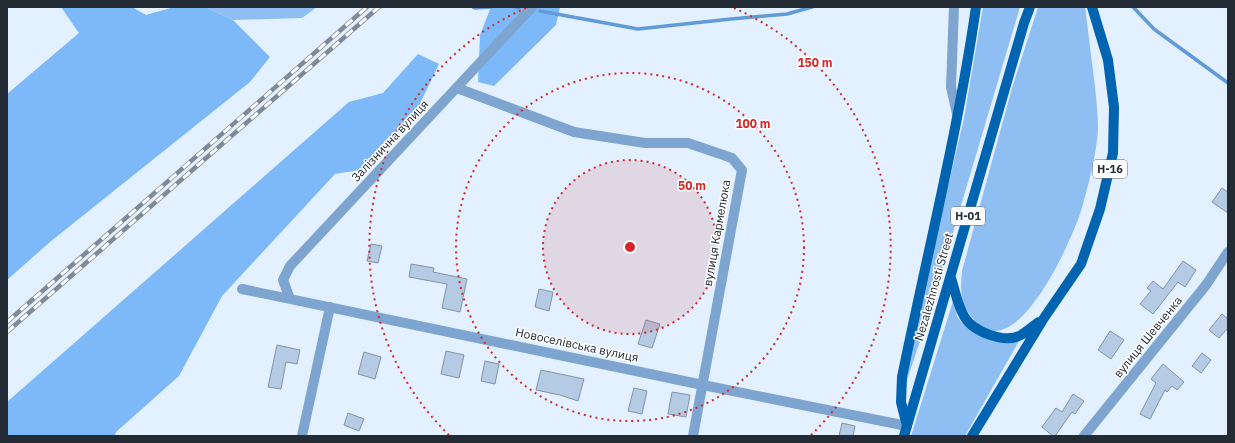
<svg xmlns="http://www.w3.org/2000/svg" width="1235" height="443" font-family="'IBM Plex Sans',sans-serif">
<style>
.green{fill:#8fbff2}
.forest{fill:#7db9f8}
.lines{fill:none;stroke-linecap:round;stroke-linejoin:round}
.stream{stroke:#609ad7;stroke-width:3.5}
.building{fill:#b4cbe3;stroke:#7f94ab}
.street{stroke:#7da5d0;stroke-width:10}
.primary{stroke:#0064b0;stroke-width:10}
.rail-casing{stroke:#7f8a96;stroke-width:4.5}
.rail{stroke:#fff;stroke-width:3;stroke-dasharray:9;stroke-linecap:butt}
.ring{fill:none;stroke:#d62828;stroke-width:2;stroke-dasharray:2 4}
.labels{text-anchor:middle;stroke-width:3;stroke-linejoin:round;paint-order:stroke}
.shield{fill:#fff;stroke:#656b72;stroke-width:1}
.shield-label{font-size:11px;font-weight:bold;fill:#232c35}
.street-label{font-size:12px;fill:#232c35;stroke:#fff}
.centre{fill:#d62828;stroke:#fff;stroke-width:2}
.ring-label{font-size:12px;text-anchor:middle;font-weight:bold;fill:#d62828;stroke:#fff;stroke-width:3;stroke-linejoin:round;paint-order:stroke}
</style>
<rect width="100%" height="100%" fill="#e2f0ff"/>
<path class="green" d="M205 7H317L302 18 233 20Z
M983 7H1020L926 323 904 389 919 311 964 118Z
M1038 7H1085C1088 28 1090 49 1093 70 1095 89 1098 108 1098 128 1097 153 1088 187 1081 211 1072 239 1017 367 975 321 960 304 960 293 962 271L1012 88Z
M954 298 957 316 961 322 973 331 1019 341 965 436H911Z"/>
<path class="forest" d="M61 7H132L146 15 174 7H205L233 20 270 57 250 82 50 242 7 280V94L79 33Z
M491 7H560L556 25 494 86 478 82 480 35Z
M418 54 439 64 416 112 360 170 335 174 222 296 179 376 116 432 115 436H7V402L349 102 383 93Z"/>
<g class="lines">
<path class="stream" d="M473 7 475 8 491 7
M516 7 519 8
M1133 7 1154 29 1228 83
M540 11 638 29 731 19 787 14 812 7"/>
</g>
<path class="building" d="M1222 188 1228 192V213L1212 202Z
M371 244 382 246 378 263 367 261Z
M1183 261 1196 270 1185 287 1178 282 1153 314 1140 304 1151 291 1147 288 1153 281 1163 289Z
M411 264 434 268 433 272 467 279 460 312 442 308 447 284 409 277Z
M539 289 553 292 549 311 535 307Z
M1222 314 1228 319V328L1219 338 1209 330Z
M646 320 660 324 652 348 638 344Z
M1110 331 1124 340 1111 359 1098 350Z
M277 345 300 350 297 364 286 362 281 389 268 387Z
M446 351 464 355 459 378 441 374Z
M364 352 381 357 375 379 358 374Z
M1202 353 1211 360 1201 373 1192 366Z
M485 361 499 364 495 384 481 381Z
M1163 364 1184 382 1177 390 1172 386 1167 392 1165 390 1150 419 1140 414 1156 383 1151 379Z
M541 370 584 379 578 401 560 395 536 390Z
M634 388 647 391 642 414 628 411Z
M672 392 690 395 686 417 668 414Z
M1073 394 1084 401 1075 414 1072 412 1055 436H1053L1042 427 1056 408 1062 412Z
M348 413 364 419 359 431 344 425Z
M842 423 855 426 853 436H839Z"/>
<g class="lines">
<path class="street" d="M954 7 951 87 957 114
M457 88 574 132 645 143H688L732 158 742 170 693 436
M242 289 703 385 907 426
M290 299 283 280 290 266 532 7
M302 436 330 307
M1084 436 1206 285 1228 252"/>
<path class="primary" d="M951 278C955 290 957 304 964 316 973 332 1005 344 1021 335 1028 331 1033 326 1039 322
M907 426 901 402 902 377C927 254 958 132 976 7
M904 436 1024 23 1030 7
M972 436 1044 318 1081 264 1100 209 1113 153 1114 107 1108 60 1092 7"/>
<defs>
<path id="rail" d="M7 322 367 7
M7 332 379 7"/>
</defs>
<use href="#rail" class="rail-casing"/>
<use href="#rail" class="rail"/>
</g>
<circle cx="630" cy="247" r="87" fill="#d62828" fill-opacity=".12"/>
<g class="ring">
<circle cx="630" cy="247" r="87"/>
<circle cx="630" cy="247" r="174"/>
<path d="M449 435A261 261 0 0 1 526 8M734 8A261 261 0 0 1 811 435"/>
</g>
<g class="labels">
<g class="shield">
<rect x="1093" y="160" width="34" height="18" rx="3"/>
<rect x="951" y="207" width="34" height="18" rx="3"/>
</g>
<g class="shield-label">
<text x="1110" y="173">Н-16</text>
<text x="968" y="220">Н-01</text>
</g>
<g class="street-label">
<text transform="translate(390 141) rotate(-47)" y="4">Залізнична вулиця</text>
<text transform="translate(717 233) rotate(-80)" y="4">вулиця Кармелюка</text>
<text transform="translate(934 287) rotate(-74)" y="4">Nezalezhnosti Street</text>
<text transform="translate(1148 337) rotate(-51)" y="4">вулиця Шевченка</text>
<text transform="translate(577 345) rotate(12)" y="4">Новоселівська вулиця</text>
</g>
</g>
<circle cx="630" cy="247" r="6" class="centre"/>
<g class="ring-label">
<text x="815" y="67">150 m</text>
<text x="753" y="128">100 m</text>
<text x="692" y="190">50 m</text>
</g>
<rect width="1235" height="443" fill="none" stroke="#232c35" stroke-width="16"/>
</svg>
